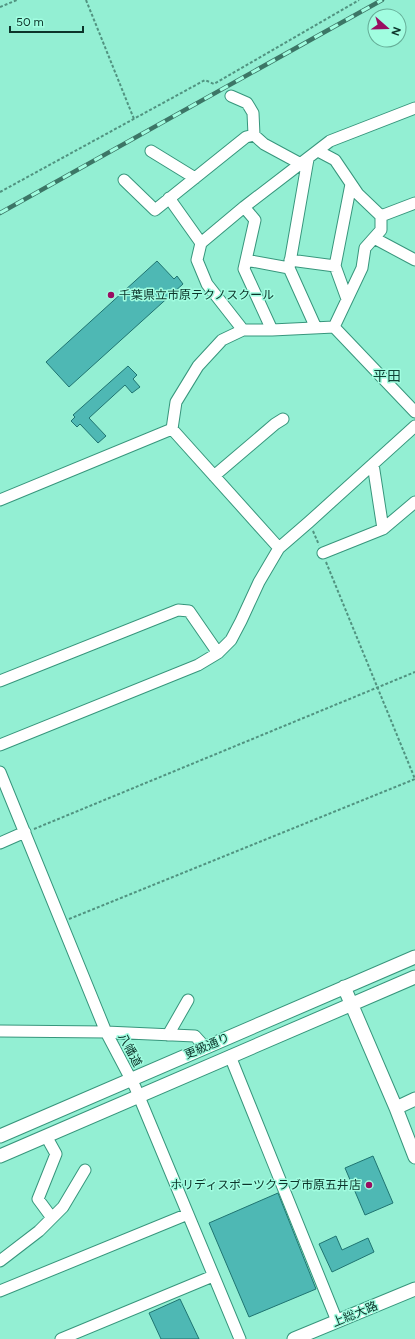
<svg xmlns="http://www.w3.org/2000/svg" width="415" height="1339" font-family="Figtree,'Noto Sans JP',sans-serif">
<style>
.building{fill:#4eb8b4;stroke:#1f7471}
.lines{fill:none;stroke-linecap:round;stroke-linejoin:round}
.minor-casing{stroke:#37967c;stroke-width:13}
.tertiary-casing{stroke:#37967c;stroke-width:15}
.path{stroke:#519380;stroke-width:2;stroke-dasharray:3 2;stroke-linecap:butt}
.minor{stroke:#fff;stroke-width:11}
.tertiary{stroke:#fff;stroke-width:13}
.rail-casing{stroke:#3c7666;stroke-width:4.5}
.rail{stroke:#a1fde0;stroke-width:3;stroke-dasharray:9;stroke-linecap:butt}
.poi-dot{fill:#990e61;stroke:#a1fde0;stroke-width:1.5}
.labels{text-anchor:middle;stroke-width:3;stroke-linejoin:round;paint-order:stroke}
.poi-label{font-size:12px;fill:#0c342a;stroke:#a1fde0;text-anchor:start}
.street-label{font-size:12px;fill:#0c342a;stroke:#a1fde0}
.quarter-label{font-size:14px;fill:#104336;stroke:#a1fde0}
</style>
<rect width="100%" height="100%" fill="#93efd3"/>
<path class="building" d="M157 261 174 279 177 276 183 284 69 387 46 362Z
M128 366 137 375 133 379 140 387 132 393 125 385 89 418 106 436 98 443 80 424 77 427 71 421 75 417 73 415Z
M373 1156 393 1203 365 1215 345 1168Z
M278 1193 316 1289 249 1317 209 1223Z
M336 1236 342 1250 368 1238 374 1252 332 1272 319 1244Z
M180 1299 199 1339H161L149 1313Z"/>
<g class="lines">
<defs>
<path id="minor" d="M231 96 247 103 253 113 254 135 264 144 301 164
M151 151 195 178
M308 159 289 268 316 328
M124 180 155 210 246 137 254 135
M169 198 201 243
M244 207 255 220 244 269 272 330
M381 216 415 203
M374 238 415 260
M246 260 289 268
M290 260 335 266
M347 299 335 266 351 184
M334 327 415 412
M243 330 207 284 197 260 201 243 244 207 330 141 415 108
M172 429 176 402 198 366 222 340 243 330H272L334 327 362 268 365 248 381 230V216L358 194 335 160 318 151
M172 429 279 548
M373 464 383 529
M214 476 275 424 283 419
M0 500 172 429
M323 553 383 529 415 502
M0 681 178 610 189 611 218 653
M0 745 198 665 218 653 231 640 241 621 259 582 279 548 309 522 415 426
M0 772 106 1032 135 1087 240 1339
M0 843 25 832
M0 1031 106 1032 195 1036 205 1047
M168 1035 188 1000
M230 1056 337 1321
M46 1136 56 1154 38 1199 52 1218
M0 1261 39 1231 63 1207 85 1170
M0 1291 188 1214
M61 1339 213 1276"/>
<path id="tertiary" d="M344 987 396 1108 415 1157
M396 1108 415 1099
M0 1136 415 957
M0 1156 415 977
M294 1339 415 1289"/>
</defs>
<use href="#minor" class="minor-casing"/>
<use href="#tertiary" class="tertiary-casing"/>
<path class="path" d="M86 0 134 119
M0 7 17 0
M0 192 205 80 214 84 359 0
M313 531 319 545
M326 562 415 779
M34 829 415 672
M69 919 415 779"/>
<use href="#minor" class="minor"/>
<use href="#tertiary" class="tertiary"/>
<defs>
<path id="rail" d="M0 213 382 0"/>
</defs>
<use href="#rail" class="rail-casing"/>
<use href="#rail" class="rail"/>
</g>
<g class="poi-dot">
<circle cx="111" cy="295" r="4"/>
<circle cx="369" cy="1185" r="4"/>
</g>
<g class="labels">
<g class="poi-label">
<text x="119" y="299">千葉県立市原テクノスクール</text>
<text x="361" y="1189" text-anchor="end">ホリディスポーツクラブ市原五井店</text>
</g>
<g class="street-label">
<text transform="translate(207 1046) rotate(-23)" y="4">更級通り</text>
<text transform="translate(130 1050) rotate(62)" y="4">八幡道</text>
<text transform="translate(355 1314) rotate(-22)" y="4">上総大路</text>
</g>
<g class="quarter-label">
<text x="387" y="381">平田</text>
</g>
</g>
<g transform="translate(387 28) rotate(110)"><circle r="19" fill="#a1fde0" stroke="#65ad97"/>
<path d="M0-3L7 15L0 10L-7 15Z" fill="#990e61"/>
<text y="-6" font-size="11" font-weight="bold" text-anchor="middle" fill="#0c342a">N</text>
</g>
<path d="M10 26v6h73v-6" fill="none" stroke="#0c342a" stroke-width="2"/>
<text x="16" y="26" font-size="12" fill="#0c342a" stroke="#a1fde0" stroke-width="3" paint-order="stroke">50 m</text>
</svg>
